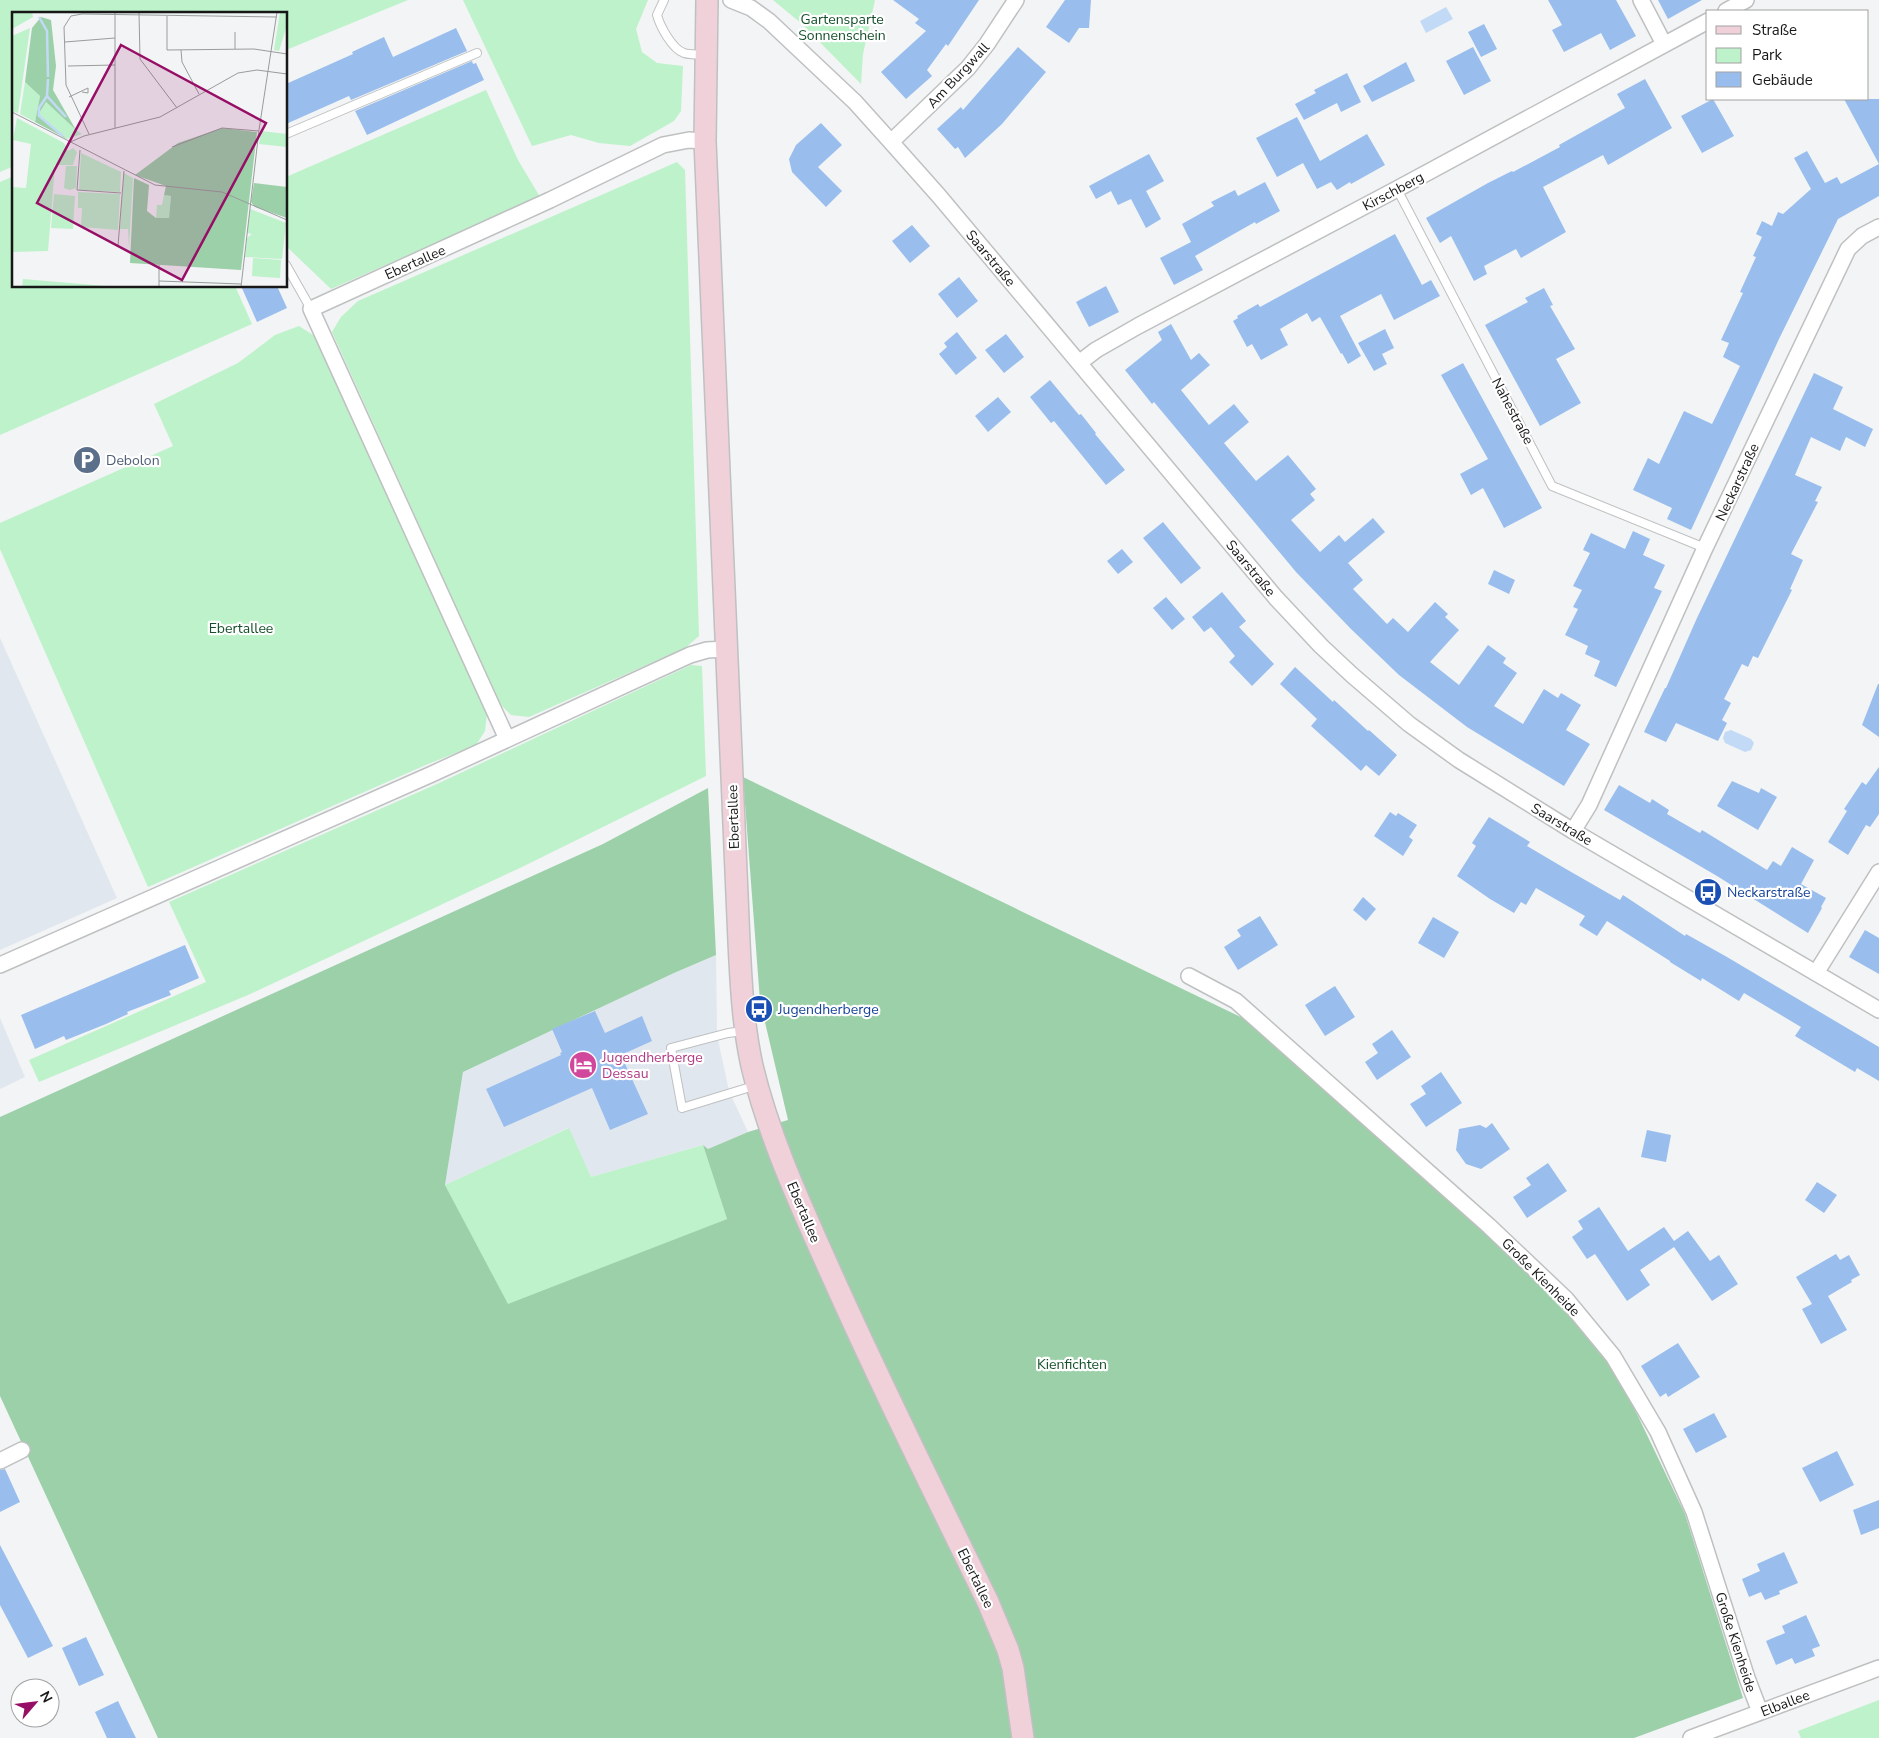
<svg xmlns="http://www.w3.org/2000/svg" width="1879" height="1738" font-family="'Nunito Sans',sans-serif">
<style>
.built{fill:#e1e7ef}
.green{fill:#bdf2ca}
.forest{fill:#9cd0a9}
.water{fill:#c2daf6}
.building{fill:#99beed}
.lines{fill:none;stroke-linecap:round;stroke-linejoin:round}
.lane-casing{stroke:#bfc0c1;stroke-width:10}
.street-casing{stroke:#bfc0c1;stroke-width:18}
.secondary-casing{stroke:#bfc0c1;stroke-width:24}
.lane{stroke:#fff;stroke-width:8}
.street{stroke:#fff;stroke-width:15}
.secondary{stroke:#f0d1da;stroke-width:21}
.labels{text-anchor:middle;stroke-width:4.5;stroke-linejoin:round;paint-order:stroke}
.park-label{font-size:14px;fill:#15502b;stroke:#fff}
.street-label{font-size:14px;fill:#171717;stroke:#fff}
.service-label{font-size:14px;fill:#4e5e75;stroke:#fff;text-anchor:start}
.transit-label{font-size:14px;fill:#164399;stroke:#fff;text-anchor:start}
.hotel-label{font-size:14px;fill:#b23c85;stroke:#fff;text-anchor:start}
.inset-river{fill:none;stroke:#c2daf6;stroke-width:2.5}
.inset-road{fill:none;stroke:#9a9c9c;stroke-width:1}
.view{fill:#960e65;fill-opacity:0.15;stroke:#960e65;stroke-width:2.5}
.inset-edge{fill:none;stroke:#171717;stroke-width:2.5}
</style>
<rect width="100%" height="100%" fill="#f2f4f5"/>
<path class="built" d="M0 638 117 898 0 950Z
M716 955 717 1035 729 1091 748 1132 708 1149 702 1145 591 1177 568 1128 445 1185 463 1072 674 973Z
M0 1018 25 1077 0 1089Z"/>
<path class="green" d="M0 0H408L286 50V14H14V166L0 172Z
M463 0H648L636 29 642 52 657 63 683 66 681 111 674 121 630 146 599 143 571 135 532 146Z
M773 0H875L863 54 861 84 802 24Z
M486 90 518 160 540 197 331 289 286 246V177Z
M677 162 685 170 699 636 685 648 529 717 511 715 500 704 332 332 341 317 358 301Z
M14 176V286H235L252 324 0 435V182Z
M299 326 316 337 487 714 485 731 476 745 428 764 148 887 0 549V523L173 446 154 404 238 363 275 335Z
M691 665 702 666 706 776 524 866 248 995 39 1082 29 1060 206 982 169 902 437 784Z
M569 1128 591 1177 703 1145 727 1219 508 1305 445 1185Z
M1879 1700V1738H1801L1798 1731Z"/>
<path class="forest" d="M743 777 1249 1021 1480 1225 1610 1358 1685 1514 1743 1698 1634 1738H158L0 1396V1117L603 844 708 788 716 955 674 973 463 1072 445 1185 508 1304 727 1219 703 1145 708 1149 748 1132 788 1120 760 1001Z"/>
<path class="water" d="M1446 7 1453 19 1426 33 1420 21Z
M1731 730 1751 739 1754 743 1751 750 1745 752 1725 743 1723 738 1725 732Z"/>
<path class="building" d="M893 0H979L948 46 946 44 927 70 932 76 906 99 881 72 926 31 915 23 919 19Z
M1065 0H1091L1089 28H1079L1069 43 1046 27Z
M1548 0H1616L1636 36 1610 50 1601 33 1564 52 1552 30 1562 25Z
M1658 0H1702L1668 19Z
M1484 24 1497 49 1481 57 1468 32Z
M456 28 467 51 351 100 349 96 286 124V84L353 54 352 52 384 37 393 57Z
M1018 47 1046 72 1002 124 965 158 958 147 955 149 937 129 961 107 963 110Z
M1473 47 1491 81 1464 95 1446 61Z
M472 61 473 64 476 63 484 80 367 135 355 111Z
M1406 62 1415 81 1372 102 1363 86Z
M1347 73 1361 102 1341 112 1337 103 1304 120 1295 104 1316 93 1314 90Z
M1645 79 1672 128 1608 165 1603 155 1543 187 1566 232 1521 258 1516 249 1484 266 1487 274 1474 281 1451 236 1440 243 1426 218 1488 183 1512 171 1513 172 1560 147 1559 145 1625 108 1617 94Z
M1713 99 1734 136 1702 153 1681 116Z
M1844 99H1879V164Z
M1297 117 1320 161 1367 134 1385 165 1351 184 1350 182 1337 190 1331 182 1317 189 1303 163 1277 177 1256 138Z
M821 123 842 145 818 167 842 191 826 207 792 172 789 159 796 145Z
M1807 151 1825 183 1837 177 1841 184 1879 164V196L1838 219 1779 339 1691 530 1667 519 1672 508 1633 490 1648 458 1659 464 1684 411 1712 424 1716 416 1740 366 1723 357 1729 343 1721 340 1743 293 1740 292 1756 257 1753 256 1762 237 1756 234 1762 221 1772 226 1778 212 1783 214 1811 189 1794 158Z
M1149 154 1164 181 1146 191 1161 219 1146 228 1131 199 1118 205 1111 191 1096 199 1089 186Z
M1265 182 1280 211 1256 224 1255 222 1195 256 1203 270 1174 285 1160 258 1191 242 1182 224 1214 206 1211 202 1235 190 1238 196Z
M912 225 930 246 910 263 892 241Z
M1395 234 1422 285 1431 280 1440 296 1394 320 1381 294 1340 316 1361 356 1348 364 1342 353 1341 354 1320 317 1312 322 1307 313 1280 329 1288 345 1261 360 1252 344 1247 347 1233 321 1238 318 1237 316 1258 304 1260 307Z
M959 277 978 301 957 318 938 294Z
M241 286H277L287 308 257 322Z
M1106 286 1119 312 1089 327 1076 302Z
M1544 288 1553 305 1550 306 1575 349 1556 359 1581 403 1540 426 1485 325 1528 302 1525 298Z
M1171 324 1191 360 1199 353 1210 365 1181 390 1209 425 1234 404 1249 422 1224 443 1256 481 1288 455 1316 489 1310 494 1315 500 1291 520 1320 552 1339 535 1345 542 1373 518 1385 532 1348 563 1363 580 1353 589 1387 624 1393 618 1408 632 1435 602 1448 614 1445 617 1459 630 1430 662 1459 685 1488 645 1506 658 1503 663 1517 673 1494 706 1523 724 1544 689 1558 698 1561 693 1581 705 1566 730 1590 744 1564 786 1467 727 1399 675 1351 629 1296 572 1154 402 1152 404 1125 370 1162 340 1158 332Z
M1385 329 1394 348 1382 354 1387 364 1374 371 1358 343Z
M957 332 977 358 956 375 939 354 947 347 944 343Z
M1006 334 1024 357 1004 373 985 350Z
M1463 363 1542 508 1504 528 1483 488 1471 495 1460 474 1488 459 1441 375Z
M1814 373 1843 387 1833 409 1873 429 1865 447 1846 437 1840 451 1811 437 1795 475 1822 487 1815 501 1818 502 1791 554 1803 560 1790 589 1792 590 1758 658 1753 656 1748 667 1742 664 1724 699 1731 703 1722 720 1727 723 1718 741 1676 723 1666 742 1644 732 1665 688H1666L1697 618Z
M1050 380 1079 415 1081 414 1096 433 1095 434 1125 470 1106 485 1054 421 1051 423 1030 397Z
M998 397 1011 412 988 432 975 416Z
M1163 522 1201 568 1181 584 1143 538Z
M1633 531 1650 539 1643 555 1665 565 1654 588 1662 591 1616 687 1594 676 1600 661 1585 654 1588 646 1565 635 1578 609 1573 607 1582 590 1573 586 1590 553 1583 550 1591 533 1625 549Z
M1122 549 1133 562 1118 574 1107 561Z
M1494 570 1515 580 1509 594 1488 584Z
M1222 592 1246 621 1239 627 1274 664 1252 686 1229 662 1235 656 1211 627 1204 632 1192 617Z
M1166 597 1185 619 1172 630 1153 608Z
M1295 667 1333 702 1334 700 1368 731 1369 730 1397 755 1379 776 1366 765 1361 771 1311 726 1317 719 1280 684Z
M1878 684H1879V737L1862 725Z
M1879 767V814L1870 827 1866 825 1848 855 1828 842 1847 811 1844 809 1862 782 1866 785Z
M1732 781 1759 793 1761 788 1777 797 1758 830 1717 806Z
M1619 785 1650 803 1652 799 1669 810 1667 814 1700 833 1702 830 1767 870 1773 861 1781 866 1792 847 1814 860 1801 884 1826 898 1821 907 1822 908 1808 933 1717 876 1604 810Z
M1390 812 1396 816 1398 813 1417 825 1409 837 1413 840 1403 856 1374 836Z
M1489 817 1530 842 1527 846 1566 869 1620 900 1623 895 1685 936 1686 934 1727 957 1879 1047V1081L1857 1068 1855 1072 1795 1036 1801 1027 1744 993 1739 1001 1702 978 1701 981 1670 962V961L1607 921 1597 936 1579 925 1585 916 1536 888 1526 905 1521 902 1514 913 1490 899 1457 876 1476 846 1472 843Z
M1363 897 1376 909 1366 921 1353 910Z
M1260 916 1278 945 1238 970 1224 947 1241 936 1237 930Z
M1433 917 1459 932 1444 958 1418 943Z
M1865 930 1879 938V974L1849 957Z
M185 945 199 978 169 991 171 995 127 1012 128 1014 106 1024 66 1040 64 1036 35 1049 21 1015Z
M1335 986 1355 1017 1325 1036 1305 1005Z
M595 1011 605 1033 642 1016 652 1041 621 1055 648 1114 610 1130 592 1088 504 1127 486 1089 561 1055 560 1053 562 1052 552 1029Z
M1392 1030 1411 1057 1377 1080 1365 1062 1378 1053 1372 1044Z
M1441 1072 1462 1103 1426 1127 1410 1104 1426 1094 1421 1086Z
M1492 1123 1510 1149 1481 1169 1466 1164 1456 1150 1459 1129 1480 1125 1486 1128Z
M1647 1130 1671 1135 1666 1162 1641 1157Z
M1548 1163 1567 1191 1527 1218 1513 1197 1531 1185 1526 1178Z
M1817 1182 1837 1195 1824 1213 1805 1200Z
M1599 1207 1628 1251 1664 1227 1674 1241 1688 1231 1710 1261 1719 1255 1738 1284 1712 1301 1674 1247 1640 1270 1650 1285 1627 1301 1595 1254 1587 1259 1572 1237 1583 1229 1578 1221Z
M1836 1254 1840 1260 1849 1255 1860 1275 1851 1280 1852 1282 1828 1296 1847 1330 1821 1344 1802 1309 1812 1304 1796 1277Z
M1678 1343 1700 1377 1668 1397 1666 1393 1660 1397 1641 1366Z
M1714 1413 1727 1437 1696 1453 1683 1429Z
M1837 1451 1854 1485 1820 1502 1802 1468Z
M5 1469 20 1502 0 1512V1470Z
M1879 1500V1528L1861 1535 1853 1510Z
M0 1545 53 1646 28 1658 0 1605Z
M1784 1552 1798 1583 1779 1591 1780 1594 1765 1600 1761 1592 1749 1597 1742 1579 1760 1571 1757 1564Z
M1806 1615 1820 1646 1812 1649 1815 1656 1795 1664 1792 1658 1776 1665 1766 1641 1785 1633 1782 1626Z
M86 1637 104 1675 79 1686 62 1648Z
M118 1701 130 1726 136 1738H107L95 1712Z"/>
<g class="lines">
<defs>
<path id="lane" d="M664 0 657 15C660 26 672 49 684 53 690 55 698 54 705 55
M286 134 477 53
M1397 189 1552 486 1705 548
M286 265 311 309
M744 1031 728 1033 671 1048 682 1108 757 1085"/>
<path id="street" d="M731 0 751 8 769 21 855 102 891 142 939 196 1276 598 1321 646 1352 675 1409 724 1459 760 1573 831 1879 1010
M1641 0 1664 44
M1726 11 1746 0
M891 142 968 68 987 44 1016 0
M1079 363 1096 350 1138 326 1397 189 1708 21
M507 739 311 309 550 200 663 145 689 140 705 141
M1573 831 1589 805 1705 548 1848 249 1862 236 1879 227
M0 965 432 774 690 655 707 650 727 649
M1816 973 1879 872
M1189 976 1236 1001 1489 1226 1566 1299 1613 1356 1658 1432 1694 1512 1747 1678 1760 1712
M0 1461 22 1450
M1691 1738 1879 1668"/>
<path id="secondary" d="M707 0 705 141 739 942C741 983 743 1025 752 1066 769 1137 800 1204 830 1271 880 1383 934 1492 988 1602L1008 1650 1013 1668 1023 1738"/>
</defs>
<use href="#lane" class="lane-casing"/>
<use href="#street" class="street-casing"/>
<use href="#secondary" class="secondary-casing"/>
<use href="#lane" class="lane"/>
<use href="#street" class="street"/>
<use href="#secondary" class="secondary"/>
</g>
<defs>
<symbol id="parking-disc" viewBox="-11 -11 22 22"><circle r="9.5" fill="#5c6f8a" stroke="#fff"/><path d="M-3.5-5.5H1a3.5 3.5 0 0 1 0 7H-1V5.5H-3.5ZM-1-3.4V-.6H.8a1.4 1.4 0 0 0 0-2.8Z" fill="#fff"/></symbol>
<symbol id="bus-disc" viewBox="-11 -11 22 22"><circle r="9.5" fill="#1a4fb4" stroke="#fff"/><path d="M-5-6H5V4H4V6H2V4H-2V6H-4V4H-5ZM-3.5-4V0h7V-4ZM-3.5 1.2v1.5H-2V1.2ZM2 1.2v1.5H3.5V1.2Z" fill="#fff"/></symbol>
<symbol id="hotel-disc" viewBox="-11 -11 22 22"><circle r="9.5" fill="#d1479c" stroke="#fff"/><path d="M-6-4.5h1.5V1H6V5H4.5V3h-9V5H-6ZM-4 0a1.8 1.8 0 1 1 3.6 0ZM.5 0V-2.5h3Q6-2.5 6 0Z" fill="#fff"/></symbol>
</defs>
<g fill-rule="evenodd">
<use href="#parking-disc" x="71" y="444" width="32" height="32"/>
<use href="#bus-disc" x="1692" y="876" width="32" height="32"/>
<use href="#bus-disc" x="743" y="993" width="32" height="32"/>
<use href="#hotel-disc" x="567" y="1049" width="32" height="32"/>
</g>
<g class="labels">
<g class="park-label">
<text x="842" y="24">Gartensparte<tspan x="842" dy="16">Sonnenschein</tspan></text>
<text x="241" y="633">Ebertallee</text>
<text x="1072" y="1369">Kienfichten</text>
</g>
<g class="street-label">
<text transform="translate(958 75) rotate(-47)" y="5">Am Burgwall</text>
<text transform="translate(1393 191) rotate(-28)" y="5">Kirschberg</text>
<text transform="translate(991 258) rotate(50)" y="5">Saarstraße</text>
<text transform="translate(415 262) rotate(-24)" y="5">Ebertallee</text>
<text transform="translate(1513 411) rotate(62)" y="5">Nahestraße</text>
<text transform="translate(1737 482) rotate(-65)" y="5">Neckarstraße</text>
<text transform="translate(1251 568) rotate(50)" y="5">Saarstraße</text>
<text transform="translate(733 817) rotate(-92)" y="5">Ebertallee</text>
<text transform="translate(1562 824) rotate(31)" y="5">Saarstraße</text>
<text transform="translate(804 1212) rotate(67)" y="5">Ebertallee</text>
<text transform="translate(1541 1277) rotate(45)" y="5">Große Kienheide</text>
<text transform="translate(976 1578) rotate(64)" y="5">Ebertallee</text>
<text transform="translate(1736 1642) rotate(72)" y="5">Große Kienheide</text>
<text transform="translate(1785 1703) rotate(-21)" y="5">Elballee</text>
</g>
<g class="service-label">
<text x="106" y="465">Debolon</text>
</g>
<g class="transit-label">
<text x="1727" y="897">Neckarstraße</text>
<text x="778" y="1014">Jugendherberge</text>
</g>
<g class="hotel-label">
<text x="602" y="1062">Jugendherberge<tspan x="602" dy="16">Dessau</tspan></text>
</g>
</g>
<g transform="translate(12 12)">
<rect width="275" height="275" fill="#f2f4f5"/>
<path d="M0 0H20L21 5 0 17ZM268 0H275V13L267 39 262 38ZM18 16 6 101 0 99V24ZM13 70 28 84 23 110 8 102ZM34 90 64 118 70 122 55 127 26 103ZM5 106 52 131 56 139 61 136 65 140 61 153H43L36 239 0 240V175L14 176 19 132 1 128ZM249 119 275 122V135L247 132ZM69 141 109 160 108 180 67 178ZM54 154H65L64 176 58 178 52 176ZM112 161 121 166 117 235 116 217H108ZM66 180 108 182 106 218 69 215 70 196H66ZM42 182 63 184 61 217 39 216ZM152 183 159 184 157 206H144L145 193H150ZM238 197 274 211 270 247 233 245 235 226 240 222 235 221ZM241 246 269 248 268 266 240 264ZM11 267 93 274 10 275Z" fill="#bdf2ca"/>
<path d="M29 5 39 8 44 54 41 78 64 118 34 90 26 103 55 127 23 110 28 84 13 70 20 16ZM210 116 245 120 229 258 118 251 122 166 137 173 135 199 144 206H157L159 184 152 183 154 174 123 163 166 131ZM242 171 275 175V206L243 195 239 190Z" fill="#9cd0a9"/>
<path class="inset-river" d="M27 5 35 19 36 65M36 67 35 84 54 105M35 84 27 96V104L51 124"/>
<path class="inset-road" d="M103 0V116M127 0 128 47 165 96M155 4V38L242 37 275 42M223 20V37M53 30 103 26M169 38 170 50 187 82M56 54 103 53M57 85 76 76V81L70 80M0 100 143 173 210 180 275 208M77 122 54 73 52 15 59 4 70 2 265 5M56 131 72 124 148 105 226 61 245 58 275 62M160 135 210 116 247 119M68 138 65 178 109 181M275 221V240M106 234 112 159M147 269 229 272M147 275V253M229 275 247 118 265 0"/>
<path class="view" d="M109 33 254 111 170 268 25 191Z"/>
<rect width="275" height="275" class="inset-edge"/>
</g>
<rect x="1706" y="10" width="162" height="90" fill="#ffffff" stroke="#a2a2a2"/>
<rect x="1716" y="26" width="25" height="8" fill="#f0d1da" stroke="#a2a2a2"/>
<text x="1752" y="35" font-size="15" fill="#171717">Straße</text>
<rect x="1716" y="48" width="25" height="15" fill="#bdf2ca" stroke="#a2a2a2"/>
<text x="1752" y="60" font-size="15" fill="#171717">Park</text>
<rect x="1716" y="72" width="25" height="15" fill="#99beed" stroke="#a2a2a2"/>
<text x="1752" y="85" font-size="15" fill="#171717">Gebäude</text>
<g transform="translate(35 1703) rotate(62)"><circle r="24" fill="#ffffff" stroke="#a2a2a2"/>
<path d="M0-4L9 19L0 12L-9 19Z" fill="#960e65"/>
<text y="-8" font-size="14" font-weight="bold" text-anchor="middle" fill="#171717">N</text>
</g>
</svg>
